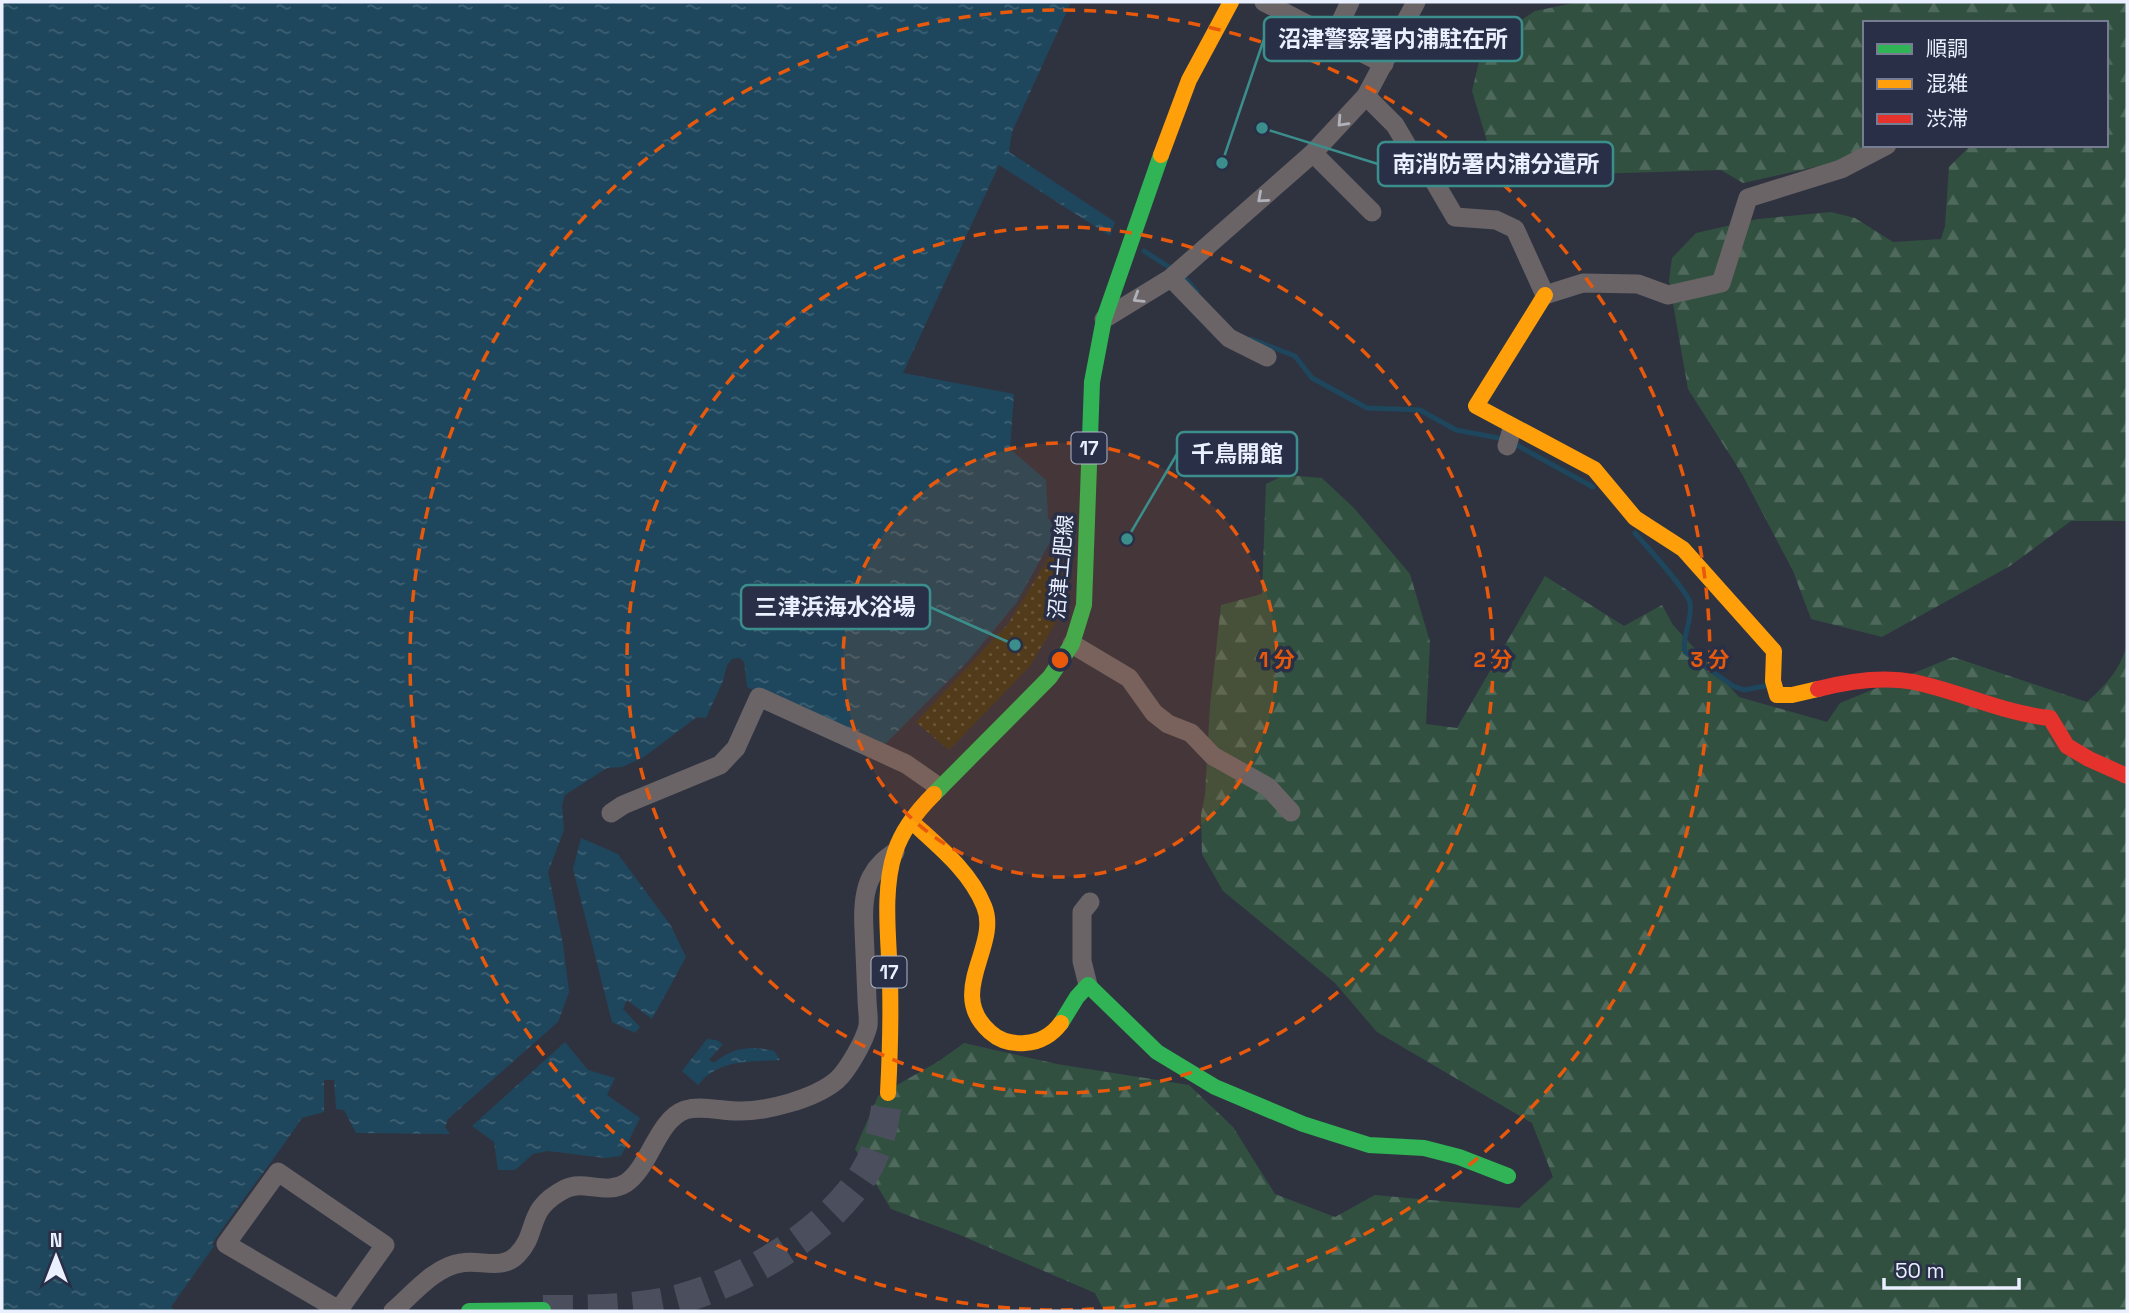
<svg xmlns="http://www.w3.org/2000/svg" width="2129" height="1313" font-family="'Space Grotesk','Noto Sans JP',sans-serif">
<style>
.forest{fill:url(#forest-firs)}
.sand{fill:url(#sand-dots)}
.water{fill:url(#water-ripples)}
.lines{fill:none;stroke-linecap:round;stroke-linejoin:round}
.stream{stroke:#1e465c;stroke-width:5}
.primary-tunnel{stroke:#4b4f5d;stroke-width:30;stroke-dasharray:30 15;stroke-linecap:butt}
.street{stroke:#6a6467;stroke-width:19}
.fast{stroke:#30b455;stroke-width:16}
.slow{stroke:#ff9f0a;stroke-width:16}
.jam{stroke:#e5322d;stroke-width:16}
.oneway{stroke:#b0b1bb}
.ring{fill:none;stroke:#e8590c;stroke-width:3.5;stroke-dasharray:12 9}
.labels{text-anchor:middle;stroke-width:7;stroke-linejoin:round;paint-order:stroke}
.shield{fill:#282f47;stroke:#b0b6c8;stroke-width:2}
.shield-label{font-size:19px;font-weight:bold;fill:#eaf0ff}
.street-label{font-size:21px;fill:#eaf0ff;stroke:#282f47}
.centre{fill:#e8590c;stroke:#282f47;stroke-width:3.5}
.ring-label{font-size:21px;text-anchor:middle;font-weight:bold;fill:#e8590c;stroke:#282f47;stroke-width:7;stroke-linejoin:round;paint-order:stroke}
.leader{fill:none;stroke:#3b8e8b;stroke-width:2.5}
.callout-dot{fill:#3b8e8b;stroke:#282f47;stroke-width:2.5}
.callout{fill:#282f47;stroke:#3b8e8b;stroke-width:2.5}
.callout-label{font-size:23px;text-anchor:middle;font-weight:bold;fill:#eaf0ff}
</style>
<defs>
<pattern id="forest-firs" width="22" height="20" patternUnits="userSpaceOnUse" patternTransform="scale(1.75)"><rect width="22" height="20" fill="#315040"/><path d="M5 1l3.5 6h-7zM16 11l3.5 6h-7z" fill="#4f6a5d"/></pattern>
<pattern id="sand-dots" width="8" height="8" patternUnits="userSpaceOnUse" patternTransform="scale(1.75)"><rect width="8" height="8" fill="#3e371d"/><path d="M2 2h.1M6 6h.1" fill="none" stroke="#5a543f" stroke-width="1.8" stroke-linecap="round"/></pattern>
<pattern id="water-ripples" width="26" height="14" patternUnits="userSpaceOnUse" patternTransform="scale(1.75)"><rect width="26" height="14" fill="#1e465c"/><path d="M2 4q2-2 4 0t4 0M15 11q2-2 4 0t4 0" fill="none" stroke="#3f6174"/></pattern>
</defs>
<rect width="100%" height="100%" fill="#2f3340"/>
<path class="forest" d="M1579 2H2127V521H2071L2010 566 1882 637 1811 619 1793 571 1742 474 1688 389 1669 281 1672 258 1696 233 1758 219 1831 212 1855 218 1893 242 1941 239 1945 226 1949 167 1971 145H2106V23H1865V145H1867L1842 161 1743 183 1721 170 1527 176 1489 148 1472 91 1480 57 1505 42 1517 23 1535 11Z
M1285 475 1322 478 1354 508 1410 574 1430 642 1426 724 1457 728 1545 576 1624 626 1662 605 1673 625 1739 697 1827 722 1840 703 1953 657 2087 702C2105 686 2124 666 2127 641V1311H1104L1095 1293 960 1235 891 1209 855 1149 878 1096 939 1061 964 1043 1057 1064 1189 1085 1233 1127 1275 1194 1335 1217 1375 1195 1519 1208 1553 1177 1532 1123 1377 1032 1335 983 1223 891 1202 854 1201 815 1205 795 1210 706 1221 605 1262 594 1266 484Z"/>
<path class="sand" d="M1049 557 1069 564 1056 622 1030 666 949 750 916 722 1008 624Z"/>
<path class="water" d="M2 2H1071L1012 132 1009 152 1115 222 1110 236 999 165 903 373 1014 394 1010 449 1046 480 1048 518 1056 531 1017 602 968 661 881 748 747 687 744 662 740 658 732 659 727 665 723 681 706 718 697 717 644 757 622 767 607 768 565 795 562 805 564 830 548 872 563 944 569 992 558 1022 448 1119 445 1127 450 1134 356 1133 344 1110 336 1109 334 1080H324V1112L302 1118C273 1161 241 1201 212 1244L214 1246 171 1307 176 1311H2Z
M581 838 618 854 671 926 686 957 652 1019 627 1000 623 1009 640 1027 635 1033 612 1022 573 869Z
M707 1039 716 1040 723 1044 709 1060 714 1063C732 1048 751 1045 774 1051L780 1060C748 1062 719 1059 698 1085L682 1071Z
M565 1042 588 1070 615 1078 607 1095 640 1118 621 1156 605 1158 548 1151 533 1154 515 1170H498L494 1142 472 1126Z"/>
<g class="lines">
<path class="stream" d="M1144 251 1169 267
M1186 279 1197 292
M1251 339 1295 356 1312 378 1367 408 1420 410 1456 430 1504 439
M1513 443 1593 487
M1635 533C1645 545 1688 591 1690 603 1693 620 1681 638 1685 652L1733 686 1744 690 1765 686"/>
<path class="primary-tunnel" d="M543 1310C587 1310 633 1310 676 1300 744 1282 825 1234 864 1174 879 1150 885 1121 888 1093"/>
<path class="street" d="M1264 2 1384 64
M1333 38 1350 2
M1366 96 1395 125 1422 171 1434 181 1455 217 1496 220 1515 229 1545 295 1583 283 1638 284 1668 295 1721 283 1748 198 1841 169 1887 145
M1313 153 1372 212
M1171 278 1229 338 1267 357
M1104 319 1171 278 1313 153 1366 96 1416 2
M1507 446 1512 429
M1072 644 1129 678 1154 713 1168 724 1191 733 1213 756 1268 787 1291 812
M611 813 623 805 720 765 736 748 759 697 906 764 939 787
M1088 985 1082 961V912L1090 902
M337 1309 226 1244 278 1172 385 1245 338 1311
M393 1311C413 1294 434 1267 461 1263 480 1259 501 1271 517 1255 540 1232 524 1210 565 1189 584 1179 606 1196 626 1183 650 1167 657 1120 685 1110 701 1105 720 1111 737 1111 765 1112 815 1099 837 1080 848 1070 865 1040 868 1026 869 1017 867 1007 867 999 866 976 865 953 864 930 863 913 863 889 873 874 878 864 887 858 895 852"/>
<path class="fast" d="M934 794 1050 677 1072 644 1084 605 1092 382 1104 319 1161 155
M1061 1023 1077 997 1088 985 1157 1052 1215 1087 1303 1124 1369 1145 1424 1148 1459 1157 1508 1176
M469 1311 543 1310"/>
<path class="slow" d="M1161 155 1189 80 1231 2
M1545 295 1476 406 1594 469 1635 518 1683 549 1774 651 1773 681 1777 695H1792L1818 689
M911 821C938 846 970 871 984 906 1001 946 945 992 990 1032 1000 1041 1013 1044 1025 1043 1041 1042 1052 1035 1061 1023
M888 1093C890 1055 891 1018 890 980 889 939 882 891 895 852 902 830 918 810 934 794"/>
<path class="jam" d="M1818 689C1849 681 1882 676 1914 682 1961 692 2003 713 2050 718L2067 746 2089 759 2127 776"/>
</g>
<defs><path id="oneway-chevron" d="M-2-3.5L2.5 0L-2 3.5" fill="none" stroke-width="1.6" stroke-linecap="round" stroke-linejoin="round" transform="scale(1.75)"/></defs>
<g class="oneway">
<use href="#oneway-chevron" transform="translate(1342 122) rotate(133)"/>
<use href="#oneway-chevron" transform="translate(1262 198) rotate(139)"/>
<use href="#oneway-chevron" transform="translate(1138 298) rotate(148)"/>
</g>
<circle cx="1060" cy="660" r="217" fill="#e8590c" fill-opacity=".12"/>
<g class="ring">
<circle cx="1060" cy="660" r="217"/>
<circle cx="1060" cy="660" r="433"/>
<circle cx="1060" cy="660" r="650"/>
</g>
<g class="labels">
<g class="shield">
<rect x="1071.5" y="432.5" width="35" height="31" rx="5"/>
<rect x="871.5" y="956.5" width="35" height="31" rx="5"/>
</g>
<g class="shield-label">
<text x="1089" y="455">17</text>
<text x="889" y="979">17</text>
</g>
<g class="street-label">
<text transform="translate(1061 567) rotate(-85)" y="7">沼津土肥線</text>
</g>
</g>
<circle cx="1060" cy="660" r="10" class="centre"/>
<g class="ring-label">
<text x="1277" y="667">1 分</text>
<text x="1493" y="667">2 分</text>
<text x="1710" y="667">3 分</text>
</g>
<path class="leader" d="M1222 163L1264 39M1262 128L1378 164M1127 539L1177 454M1015 645L930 607"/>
<g class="callout-dot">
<circle cx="1222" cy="163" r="7"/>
<circle cx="1262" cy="128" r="7"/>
<circle cx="1127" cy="539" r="7"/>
<circle cx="1015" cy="645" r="7"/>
</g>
<g class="callout">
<rect x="1264" y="17" width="258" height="44" rx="7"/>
<rect x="1378" y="142" width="235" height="44" rx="7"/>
<rect x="1177" y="432" width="120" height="44" rx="7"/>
<rect x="741" y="585" width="189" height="44" rx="7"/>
</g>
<g class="callout-label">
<text x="1393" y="47">沼津警察署内浦駐在所</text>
<text x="1496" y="172">南消防署内浦分遣所</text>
<text x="1237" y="462">千鳥開館</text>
<text x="835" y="615">三津浜海水浴場</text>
</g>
<rect width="2129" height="1313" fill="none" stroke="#eaf0ff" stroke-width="7"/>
<rect x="1863" y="21" width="245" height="126" fill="#282f47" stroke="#767c91" stroke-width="2"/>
<rect x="1877" y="44" width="35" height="10" fill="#30b455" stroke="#767c91" stroke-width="2"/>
<text x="1926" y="56" font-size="21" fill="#eaf0ff">順調</text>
<rect x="1877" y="79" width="35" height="10" fill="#ff9f0a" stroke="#767c91" stroke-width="2"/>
<text x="1926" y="91" font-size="21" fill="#eaf0ff">混雑</text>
<rect x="1877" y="114" width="35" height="10" fill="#e5322d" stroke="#767c91" stroke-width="2"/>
<text x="1926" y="126" font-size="21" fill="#eaf0ff">渋滞</text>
<g transform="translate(56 1257)" stroke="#282f47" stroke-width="5" paint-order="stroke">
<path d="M0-5L12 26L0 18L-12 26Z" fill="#eaf0ff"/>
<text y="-10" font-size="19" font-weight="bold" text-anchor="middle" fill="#eaf0ff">N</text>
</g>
<path d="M1884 1278v10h135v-10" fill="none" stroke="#eaf0ff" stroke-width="3.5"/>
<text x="1895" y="1278" font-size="21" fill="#eaf0ff" stroke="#282f47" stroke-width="5" paint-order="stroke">50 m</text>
</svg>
